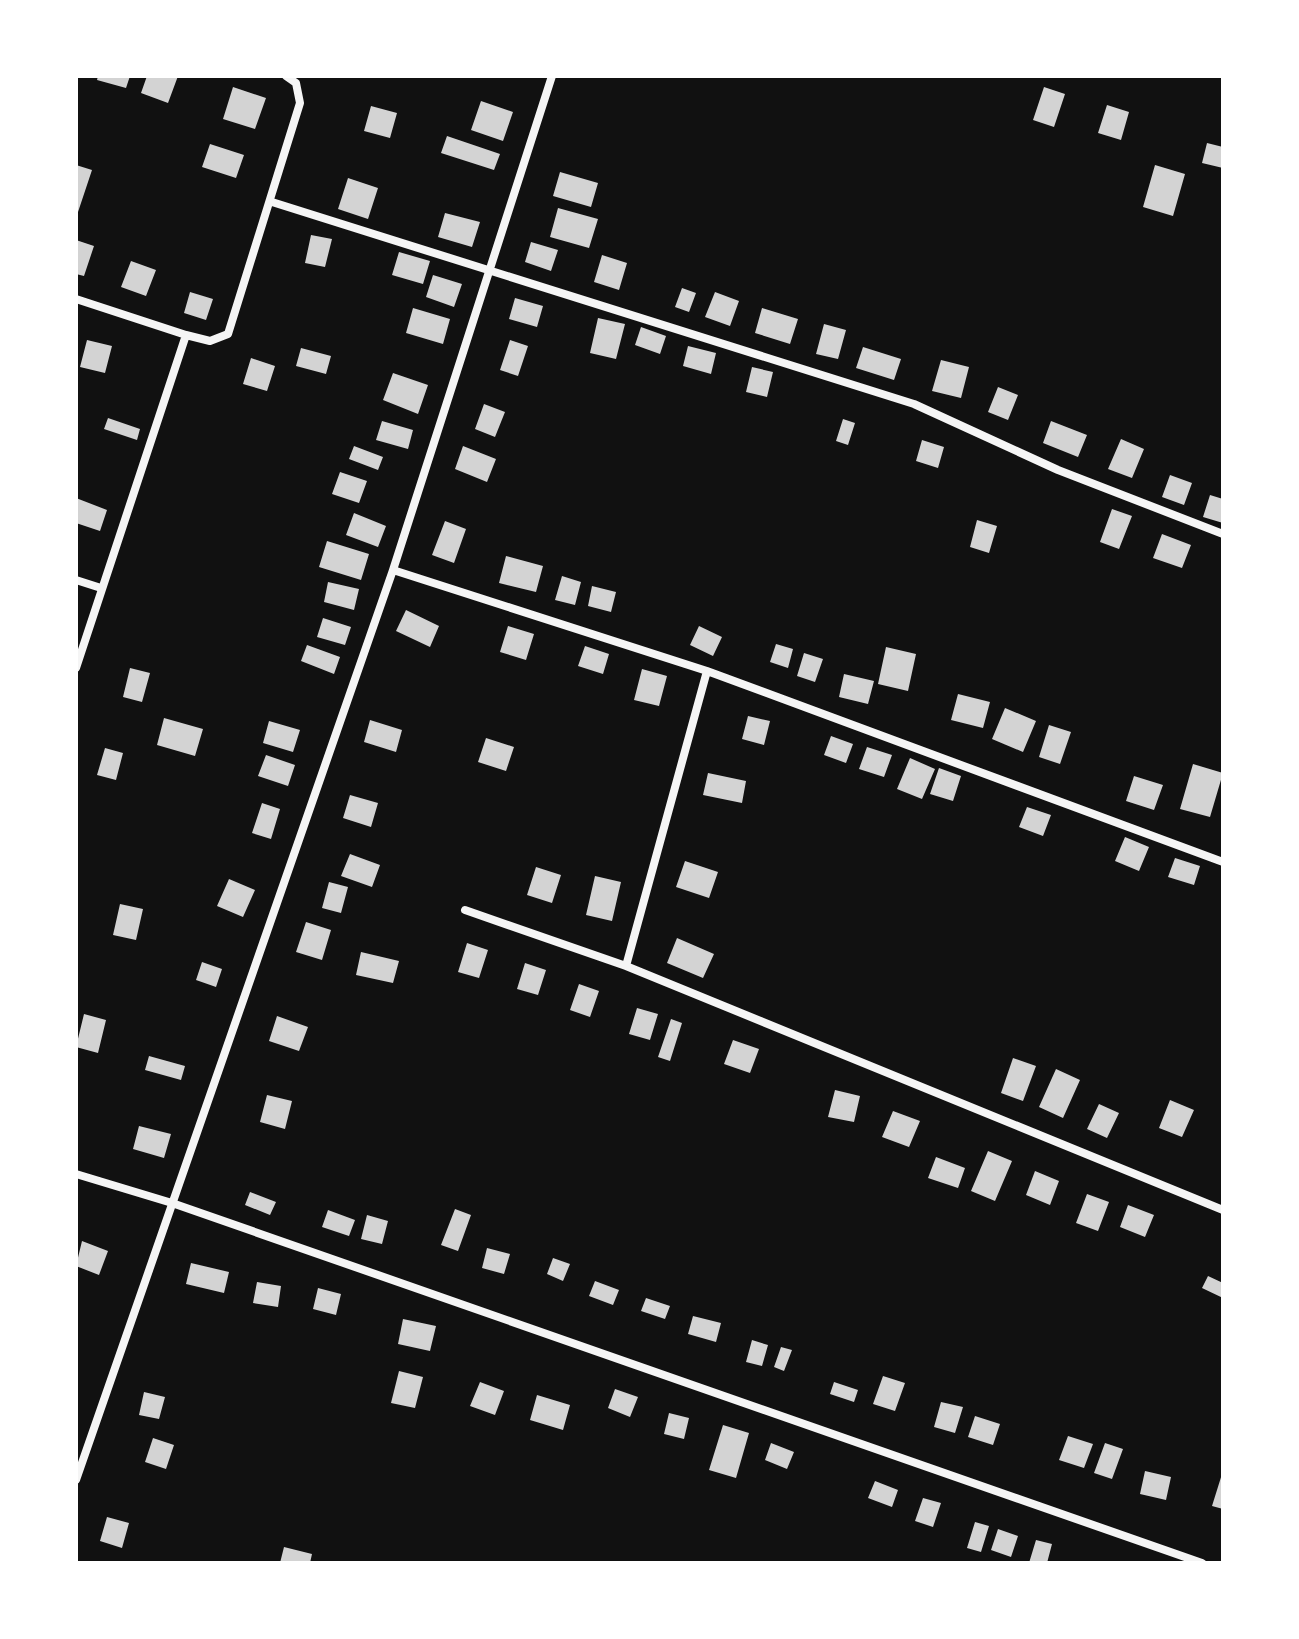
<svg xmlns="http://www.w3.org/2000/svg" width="1299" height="1639" font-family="'DM Sans',sans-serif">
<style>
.building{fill:#d3d3d3}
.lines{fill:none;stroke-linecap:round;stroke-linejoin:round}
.minor{stroke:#f5f5f5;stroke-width:8}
</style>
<rect width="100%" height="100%" fill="#111"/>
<path class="building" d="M98 76H130L126 88 97 80Z
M147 76H178L168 103 141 93Z
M233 87 266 98 255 129 223 119Z
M1044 87 1065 94 1054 127 1033 120Z
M481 101 513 112 503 141 471 130Z
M1107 105 1129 112 1121 140 1098 133Z
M371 106 397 113 390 138 364 131Z
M447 136 500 154 494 170 441 153Z
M1207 143 1223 147V168L1202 163Z
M210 144 244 155 236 178 202 167Z
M76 165 92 170 77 215H76Z
M1155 165 1185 174 1173 216 1143 207Z
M560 172 598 183 591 207 553 196Z
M348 178 378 188 368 219 338 209Z
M558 208 598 219 589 248 550 237Z
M445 213 480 222 472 247 438 237Z
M311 235 332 239 325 267 305 263Z
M76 240 94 246 84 276 76 274Z
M531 242 558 250 551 271 525 262Z
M399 252 430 261 423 284 392 275Z
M602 255 627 263 619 290 594 282Z
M131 261 156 270 146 296 121 287Z
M433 275 462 284 454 307 426 297Z
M682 288 696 293 689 312 675 307Z
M190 292 213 299 206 320 184 313Z
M715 292 739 301 730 326 705 317Z
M515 298 543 306 537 327 509 319Z
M413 308 450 319 443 344 406 333Z
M762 308 798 319 790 344 755 333Z
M598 318 625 324 616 359 590 353Z
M824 324 846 330 838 359 816 354Z
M641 327 666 336 660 354 635 345Z
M87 340 112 346 105 373 80 367Z
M510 340 528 346 518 376 500 370Z
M688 346 716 353 711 374 683 366Z
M863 347 901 359 894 380 856 368Z
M301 348 331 356 326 374 296 366Z
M251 358 275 366 267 391 243 384Z
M941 360 969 367 961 398 932 391Z
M752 367 773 372 767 397 746 392Z
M393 373 428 385 418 414 383 400Z
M998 387 1018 395 1008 420 988 412Z
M484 404 505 412 495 437 475 429Z
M108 418 140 429 137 440 104 429Z
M843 419 855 423 848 445 836 441Z
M382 421 413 430 408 449 376 440Z
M1051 421 1087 435 1078 457 1043 443Z
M1121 439 1144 449 1132 478 1108 469Z
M922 440 944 447 938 468 916 461Z
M354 446 383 457 378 470 349 459Z
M463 446 496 459 487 482 455 469Z
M340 472 367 481 359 503 332 494Z
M1170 475 1192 483 1184 505 1162 497Z
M1210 495 1223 499V523L1203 517Z
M76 498 107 510 100 531 76 523Z
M1112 509 1132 516 1119 549 1100 542Z
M354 513 386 526 378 547 346 535Z
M977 520 997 526 989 553 970 547Z
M445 521 466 529 454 563 432 555Z
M1162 534 1191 545 1182 568 1153 558Z
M327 541 369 554 361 580 319 567Z
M506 556 543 566 536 592 499 583Z
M562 576 581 582 575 605 555 600Z
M328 582 359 589 354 610 324 602Z
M592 586 616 592 611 612 588 606Z
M406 610 439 626 430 647 396 631Z
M323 618 351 627 345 645 317 637Z
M508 626 534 634 526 660 500 652Z
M699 626 722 637 713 656 690 645Z
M776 644 793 649 788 668 770 662Z
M307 645 340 657 334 674 301 661Z
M585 646 609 654 603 674 578 666Z
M886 647 916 654 908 691 878 684Z
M804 653 823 659 815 682 797 676Z
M130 668 150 673 142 702 123 697Z
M642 669 667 676 659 706 634 700Z
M844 674 874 681 868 704 839 697Z
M958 694 990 702 983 728 951 720Z
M1005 708 1036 721 1023 752 992 739Z
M748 716 770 721 764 745 742 739Z
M164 718 203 729 195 756 157 745Z
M370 720 402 730 396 752 364 742Z
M269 721 300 730 293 752 263 743Z
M1049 725 1071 732 1060 764 1039 757Z
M831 736 853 744 846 763 824 755Z
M486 738 514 747 506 771 478 762Z
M867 747 892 755 884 777 859 769Z
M105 748 123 753 116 780 97 775Z
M266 755 295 765 288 786 258 776Z
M910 758 935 769 922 799 897 789Z
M1193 764 1223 773 1210 817 1180 809Z
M939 768 961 776 953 801 930 794Z
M708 773 746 781 742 803 703 795Z
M1134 776 1163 785 1154 810 1126 801Z
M350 795 378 803 371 827 343 818Z
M262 803 280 809 271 839 252 833Z
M1027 807 1051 815 1043 836 1019 827Z
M1125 837 1149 847 1139 871 1115 861Z
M350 854 380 865 372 887 341 876Z
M1175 858 1200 866 1194 885 1168 877Z
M685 861 718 872 709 898 676 887Z
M536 867 561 875 552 903 527 895Z
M595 876 621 882 612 921 586 915Z
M229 879 255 890 243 917 217 906Z
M329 882 348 887 341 913 322 908Z
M120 904 143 909 136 940 113 935Z
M306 922 331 930 322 960 296 952Z
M677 938 714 954 703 978 667 963Z
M467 943 488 950 479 978 458 972Z
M361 952 399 961 393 983 356 975Z
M202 962 222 969 216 987 196 980Z
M525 963 546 970 538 995 517 989Z
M579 984 599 991 590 1017 570 1010Z
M637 1008 658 1014 650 1040 629 1034Z
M84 1014 106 1020 98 1053 76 1047Z
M277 1016 308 1027 299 1051 269 1041Z
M671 1019 682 1023 670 1061 658 1057Z
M733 1040 759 1049 750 1073 724 1064Z
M149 1056 185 1066 181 1080 145 1070Z
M1013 1058 1036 1066 1023 1101 1001 1093Z
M1056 1069 1080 1080 1063 1118 1039 1107Z
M835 1090 860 1096 854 1122 828 1117Z
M267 1095 292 1101 285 1129 260 1122Z
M1170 1100 1194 1110 1182 1137 1159 1128Z
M1099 1104 1119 1113 1107 1138 1087 1129Z
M893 1111 920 1121 909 1147 882 1137Z
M139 1126 171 1134 164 1158 133 1149Z
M988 1151 1012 1161 995 1201 971 1191Z
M936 1157 965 1168 958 1188 928 1178Z
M1035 1171 1059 1181 1050 1205 1026 1195Z
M250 1192 276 1202 270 1215 245 1205Z
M1087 1194 1109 1202 1098 1231 1076 1223Z
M1128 1205 1154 1215 1145 1237 1120 1227Z
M455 1209 471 1215 458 1251 441 1245Z
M328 1210 355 1220 349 1236 322 1227Z
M367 1215 388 1221 382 1244 361 1239Z
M82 1241 108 1251 99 1275 76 1266Z
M487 1248 510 1254 504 1274 482 1268Z
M553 1258 570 1264 563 1281 547 1274Z
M191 1263 229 1272 224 1293 186 1284Z
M1208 1276 1223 1283V1298L1202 1288Z
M595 1281 619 1290 613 1305 589 1296Z
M257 1282 281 1286 278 1307 253 1303Z
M318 1288 341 1294 336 1315 313 1309Z
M646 1298 670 1306 665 1319 641 1311Z
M693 1316 721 1323 716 1342 688 1334Z
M403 1319 436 1326 430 1351 398 1344Z
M752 1340 768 1345 762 1366 746 1362Z
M781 1347 792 1350 784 1371 774 1367Z
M399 1371 423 1377 415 1408 391 1403Z
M883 1376 905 1383 895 1411 873 1404Z
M480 1382 504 1391 495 1415 470 1406Z
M834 1382 858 1390 854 1402 830 1394Z
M615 1389 638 1397 630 1417 608 1408Z
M144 1392 165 1397 159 1419 139 1415Z
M537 1395 570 1405 563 1430 530 1420Z
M941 1402 963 1407 955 1433 934 1427Z
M669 1413 689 1418 684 1439 664 1434Z
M975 1416 1000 1424 993 1445 968 1437Z
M723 1425 749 1433 736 1478 709 1470Z
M1068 1436 1093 1444 1084 1468 1059 1460Z
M153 1438 174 1445 166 1469 145 1462Z
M771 1443 794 1452 787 1469 765 1460Z
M1105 1443 1123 1449 1112 1479 1094 1473Z
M1145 1471 1171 1477 1166 1500 1140 1494Z
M1222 1474H1223V1509L1212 1506Z
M875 1481 898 1490 892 1507 868 1498Z
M923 1498 941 1503 933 1527 915 1521Z
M107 1517 129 1523 122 1548 100 1541Z
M975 1522 989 1526 981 1552 967 1548Z
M998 1529 1018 1536 1011 1557 991 1550Z
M1036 1540 1052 1544 1047 1563H1029Z
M284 1547 312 1554 310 1563H280Z"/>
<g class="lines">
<path class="minor" d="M272 202 914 404 1058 470 1223 534
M76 299 186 335
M393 570 707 671 1223 862
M76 580 101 588
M76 668 186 335 210 341 228 334 300 103 296 83 286 76
M465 910 626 966 1223 1210
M626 966 707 671
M76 1174 172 1203 1202 1563
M76 1480 393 570 552 76"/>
</g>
<rect width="1299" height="1639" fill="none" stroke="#ffffff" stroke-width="156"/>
</svg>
